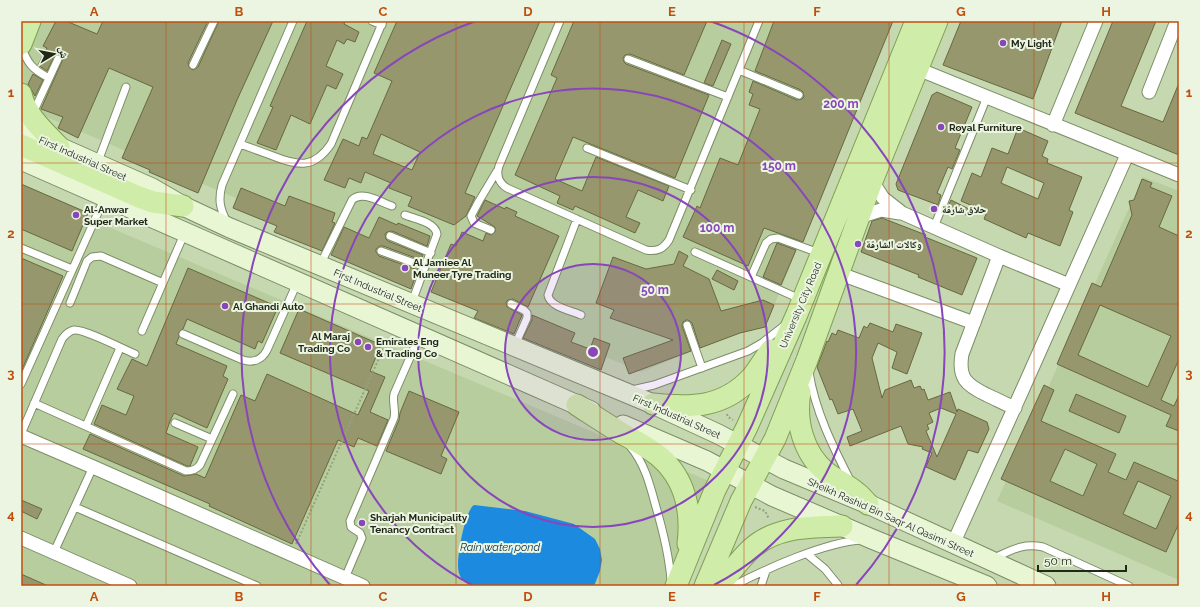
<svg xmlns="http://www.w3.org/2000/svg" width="1200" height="607" font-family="Raleway,'Noto Naskh Arabic',sans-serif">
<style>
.built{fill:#b7cd9d}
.water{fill:#1c8ade}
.building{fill:#97976d;stroke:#686840;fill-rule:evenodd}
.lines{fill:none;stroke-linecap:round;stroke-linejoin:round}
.service-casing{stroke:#7c8e68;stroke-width:9}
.minor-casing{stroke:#7c8e68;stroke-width:15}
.secondary-casing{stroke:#7c8e68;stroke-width:21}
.primary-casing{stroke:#7fa051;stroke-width:23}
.path{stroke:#93a282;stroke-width:2;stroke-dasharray:2 2;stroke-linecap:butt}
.service{stroke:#fff;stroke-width:7}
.minor{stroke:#fff;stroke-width:13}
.secondary{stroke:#e8f6d4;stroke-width:19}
.primary{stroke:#d0eca9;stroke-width:21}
.grid{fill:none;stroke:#c04f0e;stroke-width:1;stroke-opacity:0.55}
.ring{fill:none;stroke:#8846ba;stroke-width:2}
.poi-dot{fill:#8846ba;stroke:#ebf5e1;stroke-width:1.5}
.labels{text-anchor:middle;stroke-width:4;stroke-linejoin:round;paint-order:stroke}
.poi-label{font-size:10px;font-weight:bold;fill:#212818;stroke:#ebf5e1;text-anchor:start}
.street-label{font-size:10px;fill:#212818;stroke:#ebf5e1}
.water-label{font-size:11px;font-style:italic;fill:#053051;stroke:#ebf5e1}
.centre{fill:#8846ba;stroke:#ebf5e1;stroke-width:2}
.ring-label{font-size:12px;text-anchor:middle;font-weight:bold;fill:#8846ba;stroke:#ebf5e1;stroke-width:4;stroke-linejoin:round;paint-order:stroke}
.neatline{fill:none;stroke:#c04f0e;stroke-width:1.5}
.grid-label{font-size:13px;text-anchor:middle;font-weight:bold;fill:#c04f0e}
</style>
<rect width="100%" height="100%" fill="#c5d8b0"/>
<path class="built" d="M21 21H889L768 321 641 372 21 106Z
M1143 177 1179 191V580L997 501Z
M21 190 711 482 668 586H21Z"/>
<path class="water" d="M474 505 525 511 574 524 595 539 600 549 602 560 600 571 594 586H471C465 582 461 580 459 573 455 563 465 510 474 505Z"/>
<path class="building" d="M56 21H66L97 34 103 21H208L188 63 189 67 193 70 198 67 219 21H273L237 100 198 193 149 172 150 170 122 158 153 87 109 68 78 138 58 128 63 117 41 109 63 59 60 55H55L47 71 38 65 47 48 43 46Z
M307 21H345L344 24 359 32 355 42 347 39 344 44 337 40 326 66 343 74 336 89 327 85 310 124 291 115 276 150 257 143 273 107 270 106Z
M397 21H540L465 193 475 197 466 216 454 225 408 206 412 197 389 188 391 183 365 172 361 183 349 178 345 188 324 180 343 139 359 146 362 137 367 139 392 81 374 73ZM381 134 420 152 412 170 373 154Z
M574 21H707L684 75 630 54 625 55 623 58 624 62 626 64 709 95 675 178 573 137 555 179 582 191 596 157 669 186 663 201 638 190 626 217 640 223 635 233 575 206 573 210 557 203 560 196 515 175 557 78 551 75Z
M774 21H893L803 242 764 228 748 266 683 237 697 206 700 208 720 158 738 165 760 109 749 105 753 94 749 92 753 81 797 100 802 99 804 97 803 92 801 90 755 71Z
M961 21H1062L1033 99 943 65Z
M1113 21H1156L1121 106 1163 122 1179 83V155L1075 113Z
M722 40 731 44 713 86 704 83Z
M33 74 43 80 35 96 28 84Z
M937 92 972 107 955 148 960 150 952 169 948 167 937 193 941 195 938 205 898 190 896 184 932 95Z
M1018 128 1048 141 1042 156 1048 159 1047 163 1082 177 1069 210 1073 212 1060 246 1028 233 1026 238 984 219 987 212 961 201 972 173 981 177 992 148 1008 154ZM1007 167 1044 183 1038 199 1001 183Z
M1142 179 1152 183 1150 187 1172 196 1159 227 1179 236V359L1161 400 1174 406 1179 395V431L1166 426 1171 415 1057 364 1092 283 1101 287 1132 215 1129 201 1134 200ZM1100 305 1171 336 1148 387 1078 355Z
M21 184 88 213 72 251 21 229Z
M241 188 285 206 289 196 335 213 332 222 335 223 322 251 274 232 277 226 233 208Z
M485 200 505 209 506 207 517 212 515 216 559 236 528 307 513 299 508 300 506 302 507 307 509 308 522 315 514 334 474 318 478 311 431 292 451 244 456 246 462 232 483 241 486 233 491 235 495 232V227L477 216Z
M951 200 971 210 969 216 947 208Z
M379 217 397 225 398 223 430 236 427 246 392 231 387 232 385 234 386 239 388 241 423 255 421 260 383 246H380L376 249V252L379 256 418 270 411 289 331 255 344 227 369 238Z
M882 218 926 235 925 237 977 258 962 295 918 277 919 275 861 252 872 221Z
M777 243 796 250 781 285 763 277Z
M679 251 688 256 683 266 709 279 721 311 763 300 774 305 765 327 740 333 700 348 692 323 688 320H686L683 322 682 326 691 351 629 374 623 358 673 340 610 318 614 310 596 303 613 257 646 269 674 264Z
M21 258 63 276 21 372Z
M188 268 278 307 262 343 258 341 255 349 187 319 183 329 179 332V337L176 344 227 366 223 376 228 379 207 428 174 413 170 421 166 433 198 447 190 466H187L94 424 102 405 126 415 134 396 117 389 132 359 147 366Z
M717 270 738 281 734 290 712 279Z
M299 309 381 345 370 371 385 377 370 412 388 420 377 446 358 438 354 447 338 440 292 544 209 506 210 504 83 449 90 434 184 476 196 474 205 478 241 395 255 401 267 374 358 415 369 391 280 353Z
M532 315 575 333 571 342 590 349 594 338 610 344 601 370 523 338 532 320Z
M870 323 893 332 896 324 922 333 907 374 892 368 897 352 878 343 872 358 882 398 885 390 911 380 914 388 920 386 922 390 924 389 928 400 950 392 957 412 958 409 987 422 989 429 978 453 968 450 955 480 926 467 932 453 922 449 923 447 908 444 901 426 850 446 847 437 862 431 853 409 838 414 832 399 830 400 817 367 827 341 828 342 832 333 836 335 838 330 859 338 864 326 867 328ZM941 408 956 414 937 457 926 431 929 429 927 425 933 422 929 413Z
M1044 385 1054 390 1041 421 1116 454 1108 472 1126 480 1134 462 1178 481 1179 479V523L1166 552 1001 479ZM1065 449 1097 464 1083 496 1050 481ZM1138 481 1171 496 1156 529 1123 514Z
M409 391 459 412 441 456 447 459 441 474 386 451 399 420 400 413Z
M1076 394 1126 416 1119 433 1069 411Z
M21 500 42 509 37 519 21 511Z
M21 574 48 586H21Z"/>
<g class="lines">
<defs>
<path id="service" d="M372 21 382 25
M560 21 499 166C496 175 499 183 507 188L646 250C657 252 663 249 669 240L759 21
M21 46C28 64 32 69 49 78
M628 59 728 97
M193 65 214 21
M739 70 799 95
M33 113 58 59
M240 144C251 148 262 152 273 156 298 166 314 169 331 144L383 21
M587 148 691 190
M97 164 126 87
M405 215C415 219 435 222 437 234L412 302
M577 219 548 295C550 307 570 310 581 315
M227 222C220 209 218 200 222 185L293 21
M934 227 987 97
M491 230 474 223 471 216 479 201 497 171
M390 236 431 253
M21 248 72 269
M381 251 425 267
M695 252 800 299
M320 265 352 200C362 190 380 202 392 206
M751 277 766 243 771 239 778 238 819 253
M70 303 87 261 92 257 101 256 163 283
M511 304 524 310 527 313V318L515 345
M687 325 702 368
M142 331 185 232
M183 334 243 360C253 363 262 360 267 350L297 283
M809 372C815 411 833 447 851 482
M21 384 105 197
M632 390 654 385 748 351 762 343 785 325
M34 403 186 471C192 471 196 470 200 465L233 394
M175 423 212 439
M86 426 120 348
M21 434 62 339C65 335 69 331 74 330 85 329 123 349 135 354
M630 446C645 464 650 485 656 507 663 531 669 555 671 580
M75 507 257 586
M54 552 93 467
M807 554 825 569 838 585
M994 558C1012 550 1022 543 1043 547L1129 586
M345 578 362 538 360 533 351 527 350 521 394 418C396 410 392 402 394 394L419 337
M733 586C766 569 825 542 862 540
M761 586 766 571"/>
<path id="minor" d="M918 69 1179 175
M1149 92 1177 21
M1053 125 1096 21
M872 181 883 198 902 213 999 256 1069 285
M859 217 881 210 900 213
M999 256 962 354C958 378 966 385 987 395 996 399 1005 404 1015 408
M838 273 974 323
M21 436 93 467 363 586
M21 538 130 586
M953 544C1012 415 1069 284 1127 155"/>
<path id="secondary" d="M21 130 152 188 183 206 230 228 653 404 718 434 784 469 868 504 1046 586
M21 160 591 411
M623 425 707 461 772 496 872 539 987 586"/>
<path id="primary" d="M21 44 30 21
M21 94C26 116 44 131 59 147
M21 145 139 197 153 202 183 206
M800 392C795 421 803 453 826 472 836 480 848 485 857 493 861 496 864 500 868 504
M653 404C691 408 723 408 751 378 758 370 764 359 771 350
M577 405C591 414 606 424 621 433 634 440 648 447 660 457 685 479 692 511 688 544
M676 586 715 490 747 427 797 314 916 21
M705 586 741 501 775 439 807 360 872 181 937 21
M718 586C730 574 739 560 751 549 776 526 810 527 842 526"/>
</defs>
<use href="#service" class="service-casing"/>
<use href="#minor" class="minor-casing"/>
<use href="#secondary" class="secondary-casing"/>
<use href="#primary" class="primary-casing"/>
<path class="path" d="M727 414 728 417 733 420
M755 507 765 511 769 519
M296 544 388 338"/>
<use href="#service" class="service"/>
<use href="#minor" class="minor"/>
<use href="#secondary" class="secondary"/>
<use href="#primary" class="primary"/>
</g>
<path class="grid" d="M166 21V586M311 21V586M456 21V586M600 21V586M744 21V586M889 21V586M1034 21V586M21 163H1179M21 304H1179M21 444H1179"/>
<circle cx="593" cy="352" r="88" fill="#8846ba" fill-opacity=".12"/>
<g class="ring">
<circle cx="593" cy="352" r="88"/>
<circle cx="593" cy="352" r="175"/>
<path d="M472 585A263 263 0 1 1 714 585"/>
<path d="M330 585A351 351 0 0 1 476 21M710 21A351 351 0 0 1 856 585"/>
</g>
<g class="poi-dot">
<circle cx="1003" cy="43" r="4"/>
<circle cx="941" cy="127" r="4"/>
<circle cx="934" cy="209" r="4"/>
<circle cx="76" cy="215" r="4"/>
<circle cx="858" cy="244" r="4"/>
<circle cx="405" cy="268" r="4"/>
<circle cx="225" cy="306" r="4"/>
<circle cx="358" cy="342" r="4"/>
<circle cx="368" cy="347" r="4"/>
<circle cx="362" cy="523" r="4"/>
</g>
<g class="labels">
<g class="poi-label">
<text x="1011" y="47">My Light</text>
<text x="949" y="131">Royal Furniture</text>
<text x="84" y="213">Al-Anwar<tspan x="84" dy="12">Super Market</tspan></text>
<text x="942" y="213">حلاق شارقة</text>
<text x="866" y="248">وكالات الشارقة</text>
<text x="413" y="266">Al Jamiee Al<tspan x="413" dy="12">Muneer Tyre Trading</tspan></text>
<text x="233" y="310">Al Ghandi Auto</text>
<text x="350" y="340" text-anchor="end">Al Maraj<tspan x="350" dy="12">Trading Co</tspan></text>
<text x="376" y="345">Emirates Eng<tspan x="376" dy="12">&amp; Trading Co</tspan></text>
<text x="370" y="521">Sharjah Municipality<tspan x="370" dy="12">Tenancy Contract</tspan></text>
</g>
<g class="street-label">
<text transform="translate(83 158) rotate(24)" y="4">First Industrial Street</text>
<text transform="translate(378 290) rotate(23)" y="4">First Industrial Street</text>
<text transform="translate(800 305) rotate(-67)" y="4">University City Road</text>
<text transform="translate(677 416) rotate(24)" y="4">First Industrial Street</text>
<text transform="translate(891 517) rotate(24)" y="4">Sheikh Rashid Bin Saqr Al Qasimi Street</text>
</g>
<g class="water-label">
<text x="500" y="551">Rain water pond</text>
</g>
</g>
<circle cx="593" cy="352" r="6" class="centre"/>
<g class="ring-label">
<text x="841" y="108">200 m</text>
<text x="779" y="170">150 m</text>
<text x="717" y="232">100 m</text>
<text x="655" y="294">50 m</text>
</g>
<rect width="1200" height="607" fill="none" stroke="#ebf5e1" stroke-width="44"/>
<g transform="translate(54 54) rotate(80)" stroke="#ebf5e1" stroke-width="3" paint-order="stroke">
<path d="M0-3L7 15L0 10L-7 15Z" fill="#212818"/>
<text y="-6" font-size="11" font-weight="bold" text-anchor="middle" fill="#212818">ش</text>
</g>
<path d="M1038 565v6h88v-6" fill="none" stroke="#212818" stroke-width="2"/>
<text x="1044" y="565" font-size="12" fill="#212818" stroke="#ebf5e1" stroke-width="3" paint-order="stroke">50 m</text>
<rect x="22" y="22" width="1156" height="563" class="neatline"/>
<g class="grid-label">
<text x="94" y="16">A</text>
<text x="239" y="16">B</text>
<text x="383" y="16">C</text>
<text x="528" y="16">D</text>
<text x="672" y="16">E</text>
<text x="817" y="16">F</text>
<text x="961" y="16">G</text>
<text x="1106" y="16">H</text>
<text x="11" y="97">1</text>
<text x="1189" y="97">1</text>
<text x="11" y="238">2</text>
<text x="1189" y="238">2</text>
<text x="11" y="378">3</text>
<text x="1189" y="378">3</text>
<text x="11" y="519">4</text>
<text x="1189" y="519">4</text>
<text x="94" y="601">A</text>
<text x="239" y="601">B</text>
<text x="383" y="601">C</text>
<text x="528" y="601">D</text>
<text x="672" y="601">E</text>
<text x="817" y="601">F</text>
<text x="961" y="601">G</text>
<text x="1106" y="601">H</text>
</g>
</svg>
